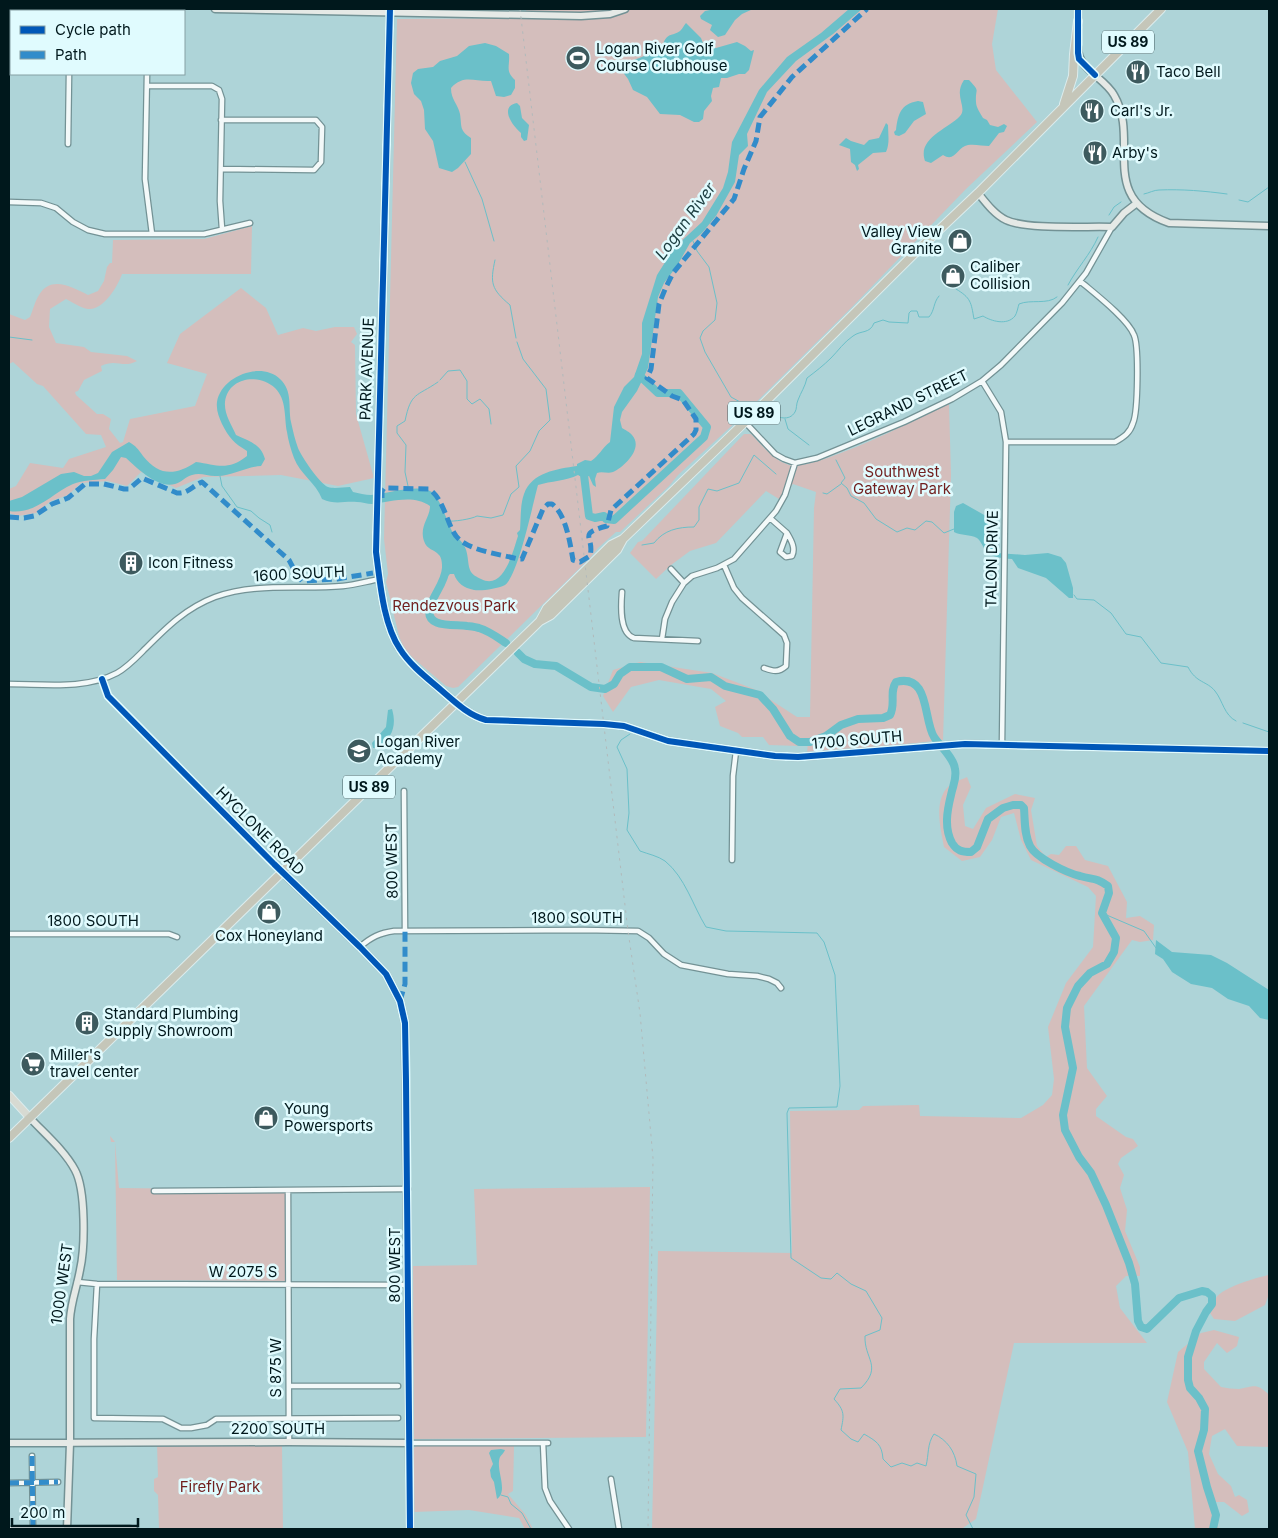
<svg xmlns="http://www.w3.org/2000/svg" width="1278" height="1538" font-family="Inter,sans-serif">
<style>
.green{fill:#d4bebc}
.water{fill:#6bc0c9}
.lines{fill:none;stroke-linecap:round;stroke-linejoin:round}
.stream{stroke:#6bc0c9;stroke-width:1}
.river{stroke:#6bc0c9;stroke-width:8}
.street-casing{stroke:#739295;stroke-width:7}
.secondary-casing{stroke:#739295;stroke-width:9}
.primary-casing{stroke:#dbeced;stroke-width:9}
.highway-casing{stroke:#dbeced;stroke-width:10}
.street{stroke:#f3f9f9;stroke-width:4.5}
.secondary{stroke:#e5e9e6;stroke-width:6}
.primary{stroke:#d7dad2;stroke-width:7}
.highway{stroke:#c5c6b9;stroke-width:8}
.rail{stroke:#b1babb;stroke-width:1;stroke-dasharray:2.5 5;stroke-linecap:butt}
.quiet{stroke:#328cca;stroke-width:5;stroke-dasharray:10 5;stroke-linecap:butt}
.cycleway-casing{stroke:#e0fbfe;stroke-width:9}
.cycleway{stroke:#0057b8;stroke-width:6}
.labels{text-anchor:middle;stroke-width:5;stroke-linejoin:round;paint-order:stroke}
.shield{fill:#e0fbfe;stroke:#435c60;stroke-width:1}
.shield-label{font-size:14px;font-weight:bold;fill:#00181c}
.poi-label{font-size:15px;fill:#00181c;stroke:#e0fbfe;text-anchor:start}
.street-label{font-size:15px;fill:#00181c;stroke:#e0fbfe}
.park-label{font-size:15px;fill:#711f1e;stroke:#e0fbfe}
.water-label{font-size:16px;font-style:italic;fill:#1c3d40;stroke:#e0fbfe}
</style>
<rect width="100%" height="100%" fill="#aed4d8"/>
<path class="green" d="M526 9H998L992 44 996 70 1037 122 966 189 853 306 738 420 678 475 669 486 620 532H616L598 548 590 558 458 687 453 688 446 686 405 651 399 636 386 582 388 574 384 539 397 19 527 18Z
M252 226 251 274H122C118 286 103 311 88 309 81 308 72 302 66 299L50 309 49 327 56 343 84 347 91 352 127 356 137 361C122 369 117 358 101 366L102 371 84 380 78 391 75 392 76 395 97 414H103L111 419 109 429 120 443 123 442 130 419 195 406 207 374 167 363 180 334 241 288 266 308 278 335 303 328 316 331 335 327H354L357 334 351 342 355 345 356 414 374 478 338 486 281 475 203 477 176 488 141 472 127 486 108 481 81 483 68 495 51 501 36 513 18 516 9 513V489L16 486 30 463 63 468 69 459 106 447 101 435 86 434 43 386 37 384 13 362 9 364V314L25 320 30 317C33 310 35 301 39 295 51 275 72 287 88 295L98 291 104 281 107 267 110 263H112L113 240 204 239Z
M949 404 951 475 943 740 807 755 808 740 799 746 769 745 763 737H742L738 733 720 726 715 707 726 701 711 689 659 680 631 687 613 712 603 696 613 670 640 662 712 673 754 689 797 717H810L814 508 816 492 793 484 779 499 766 491 716 543 690 551 671 565 656 579 630 553 638 542 642 541 744 434H751C762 445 774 461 789 465 814 472 921 417 949 404Z
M967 777 971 787 963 805 965 826 973 829 986 808 1015 794 1035 798 1031 810 1037 846 1046 857 1051 854 1059 855 1066 846H1076L1085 860 1108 866 1127 902 1126 918 1140 916 1154 925 1153 940 1140 942 1132 940 1084 1006 1087 1068 1107 1096 1096 1109V1116L1126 1137 1133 1139 1138 1146 1121 1158 1118 1164 1124 1175 1120 1188 1127 1210 1125 1231 1140 1267V1276H1126L1116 1286 1120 1308 1147 1343H1014L976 1519 963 1528 652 1529 658 1251 792 1253 790 1111 859 1110 863 1106 919 1105 920 1116 1021 1118 1043 1105 1052 1095 1054 1079 1048 1027 1066 983 1093 947 1096 896 1088 887 1031 860 1021 840 1014 813 1001 817 992 840 980 857 962 861 944 847C941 830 934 805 946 789 950 783 961 780 967 777Z
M110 1136 115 1142 119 1188 288 1190 285 1281 117 1280 115 1142H111Z
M650 1187 646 1437 414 1439 413 1266 477 1265 474 1189Z
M1268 1275 1269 1294 1265 1305 1235 1321 1214 1319 1210 1313C1212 1309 1213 1302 1216 1298 1223 1287 1256 1278 1268 1275Z
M1214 1330 1239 1337 1237 1346 1227 1353 1217 1343 1204 1362V1369L1221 1387C1227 1388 1233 1389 1239 1389 1254 1387 1256 1382 1269 1395V1447L1237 1446 1225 1429 1212 1436 1209 1454 1218 1474 1231 1486 1235 1497 1239 1495 1247 1500 1249 1512 1242 1516 1224 1502H1209L1219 1529H1195L1188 1452 1167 1402 1178 1352 1201 1333Z
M157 1444 282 1445 283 1529H159L158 1495 154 1491V1479L158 1477Z
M416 1446H514L513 1491 508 1494 525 1514 533 1529H525L519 1518 469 1510 413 1512V1449Z"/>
<path class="water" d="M715 9H753L742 14 735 20 725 35 718 37 710 30 712 25 701 19 700 16 705 11Z
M849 9H862L833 34 796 61 767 92 747 134 748 146 739 155 735 182 716 216 702 233 690 243 677 266 664 283 658 297 648 368 637 391 622 412 620 420 622 428C625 430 630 432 632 435 644 448 624 467 613 472 608 474 602 471 597 473L595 479 596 487 593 485 589 476 583 478 578 475C566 481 551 481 538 485 533 503 518 576 505 585 497 589 482 591 474 590 464 588 457 583 454 574H450L447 577 442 575C442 569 443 559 439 555 434 549 427 550 424 541 419 526 430 518 430 506 413 494 391 502 372 504 367 504 362 502 357 502 343 501 335 505 322 499 316 483 300 474 294 458 291 450 288 440 287 432 284 417 287 400 275 388 259 373 228 377 225 402 224 414 231 424 236 435 249 441 261 444 265 459L261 466C245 467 231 477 215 476 207 476 200 472 192 475 186 476 181 483 175 484 158 489 137 468 126 458L121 457 113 470 105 479C94 480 83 480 73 484 51 494 35 515 9 511V501L22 497 61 474 74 472 84 476H91L98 473 112 452 129 442C136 446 138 449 143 456 159 476 175 476 196 462 217 465 228 471 247 456V451C234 443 229 438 222 424 219 417 216 410 217 402 221 376 261 361 280 379 293 391 288 407 291 422 293 431 295 440 298 448 301 456 320 484 328 487 334 489 343 487 350 487L353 492C359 493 365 495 371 495 386 494 419 483 432 492 441 500 447 522 453 533 456 537 461 540 463 544 469 552 467 562 470 570 472 575 477 577 481 579 504 591 513 551 518 536L517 533 520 530C521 519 520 505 524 494 532 472 557 469 577 466V464L585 460 591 461C599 456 602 448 610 442L614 407 624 387 634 377 642 354V323L657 275 674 248 702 222 723 188 728 172 732 142 759 90 787 57 821 33Z
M686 23 701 38 704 46 716 48 737 42 745 46 751 51 754 50 749 70 745 74H739L727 78H721L719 87 713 88 711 96 712 101 704 111 703 119 699 122H694L680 115 660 114 647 97 633 90 628 79 622 71 623 63C639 59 650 54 663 45 667 31 674 37 681 30 683 28 684 25 686 23Z
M485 43 496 46 509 54C510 67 505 71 515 80V88L511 95 504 97 496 96 491 81C474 82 464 74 451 88 451 100 458 104 460 114 462 127 459 130 471 138V154L458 168 452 172 439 168 433 141 425 129 424 110 421 101 414 94 411 83 413 73 418 69 433 67 440 61 457 56 469 46Z
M964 80H969C981 93 975 87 976 102 976 107 980 113 983 118L987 120 990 125 998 127 1004 124 1007 126 1004 132 999 133 989 146C983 146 975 144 968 145 957 147 955 163 943 155L931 163 925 161C917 138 948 129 960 116 968 107 953 96 964 80Z
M918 101 923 102 926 114 914 121 905 133 899 136 895 135 894 132 896 130C898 115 900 104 918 101Z
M517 103 520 106 522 118 529 125 527 140 524 141 521 137V133C512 126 499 106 517 103Z
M886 123 888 125C888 134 890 143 886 152L873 153 858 165 859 169 857 171 855 165 851 162 850 149 839 145 846 138 851 141 864 145 869 140 879 138Z
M963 503 986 516 990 521 992 540 997 553 1025 555 1048 553 1061 557 1066 563 1073 588V598H1069L1046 578 1018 568 1012 559C1003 558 992 558 986 551 983 547 981 541 977 538 970 534 961 536 954 532V512L956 506Z
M392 709C397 726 392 738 378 748H373L372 743 386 727 388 710Z
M1156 940 1172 952 1211 955 1227 963 1269 990V1020L1260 1018 1249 1006 1228 999 1212 988 1191 984 1172 972 1163 959 1155 954Z
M501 1449 505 1450C504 1453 501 1455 500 1457 495 1470 509 1490 497 1499L494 1482 491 1477 490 1470 493 1464 489 1453 491 1450Z"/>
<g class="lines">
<path class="stream" d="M465 162 482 199 494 241
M1144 194C1149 193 1154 190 1159 190 1182 189 1205 191 1227 194
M1239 200 1248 202 1269 187
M1109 215 1114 207 1121 202
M693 241 697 251 709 267 717 303 715 320 703 331 700 338 705 352 731 397 742 403
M495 260C490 283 491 289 510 305L516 338
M1068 285C1077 268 1090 255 1098 237
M956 289C971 298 971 302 974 319L983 316C991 321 1007 326 1015 316 1017 313 1018 307 1019 304 1031 299 1047 305 1057 297
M9 337 32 340
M440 380 448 371 460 370 467 381V399L472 404 480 399 489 409 491 424
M769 414C778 417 789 422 795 412 797 409 796 404 798 400 801 392 805 387 807 378 815 372 824 365 831 358 838 351 844 342 853 336 861 330 870 334 874 323L883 320 889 322 908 323 909 313 911 311H917L919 317H929C935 310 933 303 939 296
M785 419 788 429 809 445
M836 460 845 478 841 483 847 488 851 496 864 503 876 519 897 532 907 528 915 530 926 521 932 522 944 533 954 529
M220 476 222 486 237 507 251 511 259 518 270 525 272 532
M408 486 405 472 406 445 397 433V426L405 421C411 392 416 397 438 382
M823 493 827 494 841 484
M447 521C453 522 472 519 477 516L491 518 503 515 511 494 519 487 516 466 530 451 539 431 550 420 546 389 523 359 517 342
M642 545 654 543C664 530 678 527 694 527L699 520V507L708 489 717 491 739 483 754 455 776 474
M1074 595 1077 599 1094 600 1111 613 1126 634 1141 637 1161 663 1188 667C1196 683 1207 681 1215 691 1223 701 1224 715 1236 721
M1243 723 1269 732
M630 734 621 740 617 747 627 769 629 813 627 830 640 851C648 854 658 856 665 861 685 877 693 906 706 927L726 931 817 933 824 942 835 975 840 1086 837 1107 789 1108 787 1113 791 1258 821 1278 831 1279 837 1273 851 1284 866 1291 882 1318 880 1330 865 1336C864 1359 883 1366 861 1388L840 1389 834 1399C845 1411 844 1415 841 1430L851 1439 858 1442 864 1434C876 1441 882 1444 883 1459L891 1467 902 1463 911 1466 917 1463 926 1466C929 1454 927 1444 934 1434 947 1440 955 1451 957 1466L976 1474 974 1497 966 1515 973 1529
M1102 913 1144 931 1156 948
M501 1495 508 1497 511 1504 522 1513 531 1529"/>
<path class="river" d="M581 470 584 475 589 516 595 518 604 516 606 519 614 520 704 437 707 427 679 393H658L639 375
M446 568C445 583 434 593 430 607 424 629 455 624 467 626 471 626 475 627 479 628 489 631 497 637 506 643
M518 653 524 659 535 664 556 666 591 687 605 689 614 684 620 674 630 667H661L687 679 711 677 725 686 760 695 773 709 790 736 799 742H810L826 736 841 725 858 719 883 718 890 715C896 704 889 692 896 682 930 673 923 719 934 737 940 746 954 758 955 769 957 779 953 785 951 795 947 811 944 828 952 843 957 851 962 852 971 852L977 847 988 819 1003 808 1013 805H1021L1024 808C1025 821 1024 834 1030 846 1036 858 1067 873 1080 876 1094 880 1095 877 1108 886L1109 893 1102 913 1116 938 1114 952 1107 964 1090 973 1078 986 1067 1008 1065 1027 1073 1068 1063 1115 1065 1130 1079 1157 1091 1173 1106 1205 1129 1263 1135 1284 1138 1321 1141 1327 1147 1329 1179 1298 1202 1291 1207 1292 1212 1296V1304L1206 1312 1196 1331 1188 1357V1380L1190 1388 1199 1398 1205 1409 1204 1430 1198 1451 1207 1487 1216 1515 1213 1529"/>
<defs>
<path id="street" d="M147 9V11
M51 11V9
M147 74 145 179 152 234
M147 86H212L219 90 222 99 220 201 222 229
M68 144 69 74
M221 169 314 170 321 162 322 127 316 120H221
M9 202 41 203 56 208 73 222 88 230 105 234H204L250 223
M982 381 1001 412 1006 442 1002 744
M745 422 775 454 784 459 795 463 817 458 904 422 952 399 982 381 1001 365 1062 303 1086 273 1112 227
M1006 442H1115C1124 437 1130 433 1133 423 1138 412 1139 346 1134 335 1128 319 1094 293 1080 281
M770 518 787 533 780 552 786 557 792 556C796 548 791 540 787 533
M724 565 734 588 742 598 784 635 787 643 786 666C778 673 773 671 764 668
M671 569 684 583
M622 592C621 605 619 633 634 638L698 641
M662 639 665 619 672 602 684 583 692 576 717 568 734 559 776 511 785 495 795 463
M102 679 108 696 282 872
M9 684C44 684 85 690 117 673 128 667 137 657 146 648 167 627 186 608 215 597 256 582 301 590 343 586 355 585 368 581 380 579
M404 791 405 931
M732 860 733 776 736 751
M9 934H169L177 937
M360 947C371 937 380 933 394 931L583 930 638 931 649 938 664 954 681 965 728 974 757 976 769 979 777 983 781 988
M288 1190 289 1442
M154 1191 408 1189
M77 1282 97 1284 408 1285
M97 1284 94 1339V1418L163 1419 181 1428H191L207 1425 216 1419 398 1418
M289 1386H398
M409 1443H548
M543 1443 545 1488 550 1501 569 1529
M32 1456 33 1529
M611 1479 619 1529
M9 1483 58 1482
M9 1529 129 1528 135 1529"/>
<path id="secondary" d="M215 9 581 16 610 14 625 9
M390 9 376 552C380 581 383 624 400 649 410 665 427 678 441 690 455 702 468 715 486 720L604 724 624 726 668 741 775 756 798 757 965 744 1269 751
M1078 25V9
M1078 47C1077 69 1104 77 1114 95 1141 141 1096 197 1169 223L1269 226
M978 193C986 203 995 215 1006 220 1027 230 1087 226 1112 227L1124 213 1137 203
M282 872 360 947 386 974 400 1001 405 1023 410 1529
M30 1118C45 1134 65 1151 75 1170 86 1190 85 1248 80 1270 77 1287 71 1302 70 1319V1443L67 1529
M9 1443 289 1442 409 1443"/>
<path id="primary" d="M9 1095 30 1118"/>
<path id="highway" d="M1064 104 1073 76 1074 54 1078 21
M540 621 551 615 617 550 623 539 745 422 921 247 978 193 1161 9
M9 1138 540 621 547 608 611 545 623 539"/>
</defs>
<use href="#street" class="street-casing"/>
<use href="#secondary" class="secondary-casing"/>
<use href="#primary" class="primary-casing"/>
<use href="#highway" class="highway-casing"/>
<use href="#street" class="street"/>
<use href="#secondary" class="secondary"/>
<use href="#primary" class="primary"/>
<use href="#highway" class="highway"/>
<path class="rail" d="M520 9 628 931 640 1013 653 1158 648 1529"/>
<path class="quiet" d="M382 498V491L384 488 429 489C444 499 446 522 456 536 468 551 500 554 518 559H522L543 509 548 504H552C566 514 570 543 573 560L580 562 590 556C595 536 576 534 607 526L611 510 694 434 696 430V419L683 400 672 396 647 378 651 369 659 304 666 287 673 273 734 199 744 169 756 141 760 117 792 77 867 9
M9 517 24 518 34 516 52 504 68 498 85 484H104L124 489H129L142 478 177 493C188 494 192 486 202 482L289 560 297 575 302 581 337 579 373 573
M400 1001 405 984V931
M32 1456 33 1529
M9 1483 58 1482"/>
<defs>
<path id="cycleway" d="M390 9 376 552C380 581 383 624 400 649 410 665 427 678 441 690 455 702 468 715 486 720L604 724 624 726 668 741 775 756 798 757 965 744 1269 751
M1078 9V53L1079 59 1095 75
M102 679 108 696 274 864 360 947 386 974 400 1001 405 1023 406 1081 410 1529"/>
</defs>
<use href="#cycleway" class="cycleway-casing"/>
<use href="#cycleway" class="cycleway"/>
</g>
<defs>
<symbol id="stadium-disc" viewBox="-11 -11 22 22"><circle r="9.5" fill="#3d5a5e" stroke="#e0fbfe"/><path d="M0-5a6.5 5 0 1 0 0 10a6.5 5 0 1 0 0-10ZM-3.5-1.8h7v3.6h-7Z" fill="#fff"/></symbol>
<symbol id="restaurant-disc" viewBox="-11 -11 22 22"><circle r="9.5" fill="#3d5a5e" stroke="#e0fbfe"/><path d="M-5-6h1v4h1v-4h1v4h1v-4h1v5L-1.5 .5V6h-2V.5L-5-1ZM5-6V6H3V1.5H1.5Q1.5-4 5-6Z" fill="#fff"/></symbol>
<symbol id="shop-disc" viewBox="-11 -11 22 22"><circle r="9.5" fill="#3d5a5e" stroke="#e0fbfe"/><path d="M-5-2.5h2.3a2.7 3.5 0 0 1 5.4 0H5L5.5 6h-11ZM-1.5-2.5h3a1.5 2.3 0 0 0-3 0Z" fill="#fff"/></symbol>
<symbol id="building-disc" viewBox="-11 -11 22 22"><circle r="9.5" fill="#3d5a5e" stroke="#e0fbfe"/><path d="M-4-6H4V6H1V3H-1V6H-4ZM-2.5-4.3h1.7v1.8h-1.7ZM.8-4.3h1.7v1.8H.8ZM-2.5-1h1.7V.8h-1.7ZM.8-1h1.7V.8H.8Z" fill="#fff"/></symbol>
<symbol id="school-disc" viewBox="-11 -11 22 22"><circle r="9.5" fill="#3d5a5e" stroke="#e0fbfe"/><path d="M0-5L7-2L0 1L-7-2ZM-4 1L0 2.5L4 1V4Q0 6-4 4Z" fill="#fff"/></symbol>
<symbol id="supermarket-disc" viewBox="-11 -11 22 22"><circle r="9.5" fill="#3d5a5e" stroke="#e0fbfe"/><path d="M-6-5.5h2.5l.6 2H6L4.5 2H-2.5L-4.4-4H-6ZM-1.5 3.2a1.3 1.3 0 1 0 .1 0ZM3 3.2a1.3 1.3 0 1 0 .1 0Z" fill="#fff"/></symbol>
</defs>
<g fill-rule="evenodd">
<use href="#stadium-disc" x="564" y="44" width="28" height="28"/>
<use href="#restaurant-disc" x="1124" y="58" width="28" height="28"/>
<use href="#restaurant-disc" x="1078" y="97" width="28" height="28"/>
<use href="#restaurant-disc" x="1081" y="139" width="28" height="28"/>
<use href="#shop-disc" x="946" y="227" width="28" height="28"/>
<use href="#shop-disc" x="939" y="262" width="28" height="28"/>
<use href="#building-disc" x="117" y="549" width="28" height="28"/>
<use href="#school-disc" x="345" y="737" width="28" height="28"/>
<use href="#shop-disc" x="255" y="898" width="28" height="28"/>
<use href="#building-disc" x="73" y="1009" width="28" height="28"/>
<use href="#supermarket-disc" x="19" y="1050" width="28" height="28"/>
<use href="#shop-disc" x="252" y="1104" width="28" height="28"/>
</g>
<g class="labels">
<g class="shield">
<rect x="1102" y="30.5" width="52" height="23" rx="4"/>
<rect x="728" y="401.5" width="52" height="23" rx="4"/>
<rect x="343" y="775.5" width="52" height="23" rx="4"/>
</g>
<g class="shield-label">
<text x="1128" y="47">US 89</text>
<text x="754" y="418">US 89</text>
<text x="369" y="792">US 89</text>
</g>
<g class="poi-label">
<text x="596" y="54">Logan River Golf<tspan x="596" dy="17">Course Clubhouse</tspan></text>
<text x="1156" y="77">Taco Bell</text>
<text x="1110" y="116">Carl's Jr.</text>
<text x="1112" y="158">Arby's</text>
<text x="942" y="237" text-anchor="end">Valley View<tspan x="942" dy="17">Granite</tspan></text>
<text x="970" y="272">Caliber<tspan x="970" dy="17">Collision</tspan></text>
<text x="148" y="568">Icon Fitness</text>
<text x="376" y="747">Logan River<tspan x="376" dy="17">Academy</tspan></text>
<text x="269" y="941" text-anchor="middle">Cox Honeyland</text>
<text x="104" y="1019">Standard Plumbing<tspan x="104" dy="17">Supply Showroom</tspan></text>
<text x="50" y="1060">Miller's<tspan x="50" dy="17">travel center</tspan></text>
<text x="284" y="1114">Young<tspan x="284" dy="17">Powersports</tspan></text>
</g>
<g class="street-label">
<text transform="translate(367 369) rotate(-88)" y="5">PARK AVENUE</text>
<text transform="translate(908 403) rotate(-26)" y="5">LEGRAND STREET</text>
<text transform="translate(992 559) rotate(-89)" y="5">TALON DRIVE</text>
<text transform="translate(299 574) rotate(-3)" y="5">1600 SOUTH</text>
<text transform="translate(857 740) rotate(-5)" y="5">1700 SOUTH</text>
<text transform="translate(260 831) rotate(45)" y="5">HYCLONE ROAD</text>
<text transform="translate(392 861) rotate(-91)" y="5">800 WEST</text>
<text x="577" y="923">1800 SOUTH</text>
<text x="93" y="926">1800 SOUTH</text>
<text transform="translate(395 1265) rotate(-90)" y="5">800 WEST</text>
<text x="243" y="1277">W 2075 S</text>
<text transform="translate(62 1284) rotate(-82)" y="5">1000 WEST</text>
<text transform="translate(276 1368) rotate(-90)" y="5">S 875 W</text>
<text x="278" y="1434">2200 SOUTH</text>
</g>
<g class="park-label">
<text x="902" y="477">Southwest<tspan x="902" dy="17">Gateway Park</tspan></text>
<text x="454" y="611">Rendezvous Park</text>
<text x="220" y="1492">Firefly Park</text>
</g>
<g class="water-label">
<text transform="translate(685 221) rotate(-54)" y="6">Logan River</text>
</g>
</g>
<rect width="1278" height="1538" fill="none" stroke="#00181c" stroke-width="20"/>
<rect x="10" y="10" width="175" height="65" fill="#e0fbfe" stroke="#86a0a4"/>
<rect x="20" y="26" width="25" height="8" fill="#0057b8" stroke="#86a0a4"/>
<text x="55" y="35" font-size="15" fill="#00181c">Cycle path</text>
<rect x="20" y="51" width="25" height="8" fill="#328cca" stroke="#86a0a4"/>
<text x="55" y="60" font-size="15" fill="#00181c">Path</text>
<path d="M12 1518v8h126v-8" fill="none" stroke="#00181c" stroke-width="2.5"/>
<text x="20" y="1518" font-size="15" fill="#00181c" stroke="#e0fbfe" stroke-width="4" paint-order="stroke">200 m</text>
</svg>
